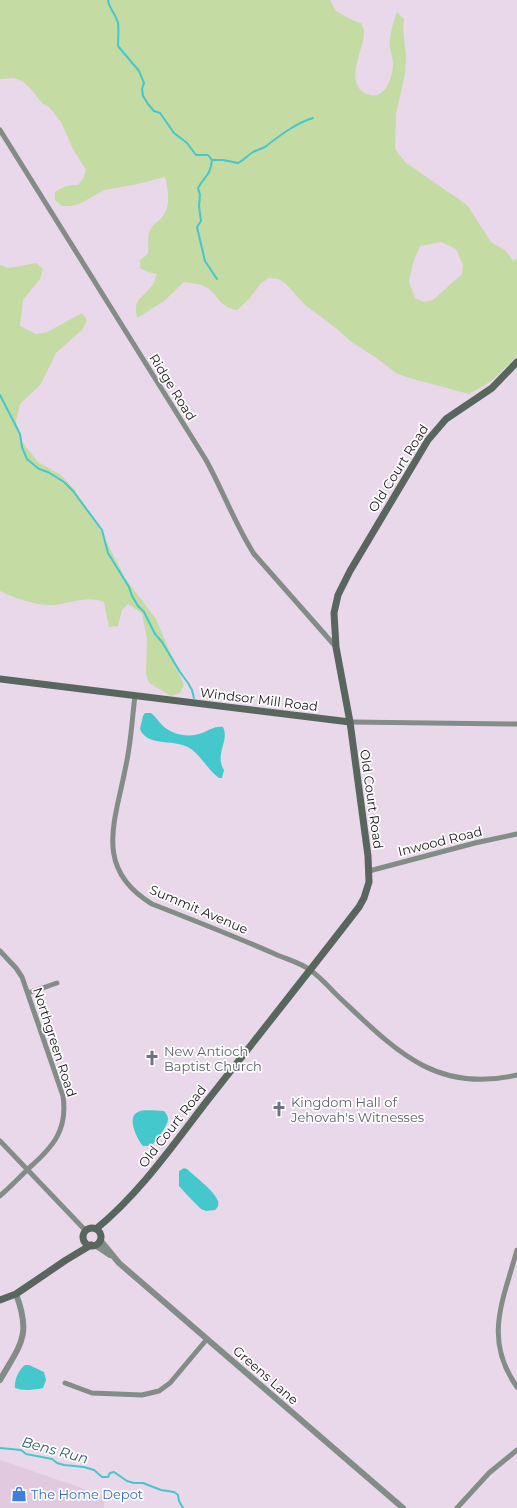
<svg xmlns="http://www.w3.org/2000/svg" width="517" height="1508" font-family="Montserrat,sans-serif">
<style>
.built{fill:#e1c9e0}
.green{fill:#c4dba4;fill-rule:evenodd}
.water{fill:#45c8cb}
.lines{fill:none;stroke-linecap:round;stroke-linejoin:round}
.stream{stroke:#45c8cb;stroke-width:2}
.minor{stroke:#838d87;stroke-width:5}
.tertiary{stroke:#838d87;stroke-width:6}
.secondary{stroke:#59665e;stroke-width:7}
.labels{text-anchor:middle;stroke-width:3.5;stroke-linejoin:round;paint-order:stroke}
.street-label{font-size:13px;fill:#1d171d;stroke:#fff}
.worship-label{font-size:13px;fill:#5b616d;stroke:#fff;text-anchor:start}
.shop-label{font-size:13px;fill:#366cbe;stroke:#fff;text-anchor:start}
.water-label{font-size:14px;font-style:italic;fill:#285d5f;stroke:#fff}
</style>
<rect width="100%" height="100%" fill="#e9d8e9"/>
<path class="built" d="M0 1460 105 1496 104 1508H0Z"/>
<path class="green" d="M0 0H330L336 11 352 20 361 23C362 26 364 29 364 32 365 48 342 84 367 94 384 101 392 80 393 66 394 57 388 48 390 38 391 30 394 20 397 12L404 19 403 29 406 56 405 74 396 114 395 149 405 162 467 205 491 242 506 251 513 261 517 259V356L493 380 469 394 406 377 396 373 375 357 350 341 336 328 305 305 286 284 278 279 269 278 261 283 250 298 237 310C221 308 220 298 209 289 202 284 192 283 184 282L164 301 137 318C133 300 140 300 150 288 154 284 155 279 157 274L148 272 140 268V260L148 254C149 246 147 237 150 230 153 224 159 221 163 216 171 206 168 188 165 177L138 184 104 190 81 203 71 206H62L55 200V192C62 186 69 185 78 185L83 179 86 170 72 147 61 122 50 108 42 103 30 88 22 81 14 78 0 79ZM441 242 456 249 463 265 462 274 433 300 424 302 415 298 409 282 413 263 420 246Z
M36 263 43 269 40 279 23 300 20 326 36 334 47 332 82 313 87 320 83 329 56 353 41 384 20 404 16 421 20 439 38 462 61 475 74 489 100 529 125 578 156 619 184 685 180 693 171 696 149 683 146 674 147 639 142 613 128 604 122 610 118 626 109 627 104 602C89 595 70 603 55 605 37 606 16 599 0 591V265L9 268Z"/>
<path class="water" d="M145 713H151C156 717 158 721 162 725 172 735 189 738 202 733 210 730 215 726 223 727 230 741 214 754 224 770L222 778H219C208 770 202 757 191 749 177 738 147 748 140 729L143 716Z
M164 1111C166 1113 168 1116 168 1119 168 1126 156 1141 151 1146H143C137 1139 126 1117 138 1112 144 1109 156 1111 164 1111Z
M184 1168 187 1169C195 1177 214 1190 218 1201 219 1205 218 1207 215 1210L206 1211 201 1209 188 1196 179 1186V1171Z
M25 1365H29L44 1372 46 1380 43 1388C36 1390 22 1391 15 1388 14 1380 19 1369 25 1365Z"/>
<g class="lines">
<path class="stream" d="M108 0C109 9 116 14 118 23 119 29 118 39 118 46L139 71 144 83 142 89 143 96 148 104 154 111 160 113 174 133 187 143 196 155H208L212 160H223L238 163C244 160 248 155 253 152 257 150 261 149 265 147 279 136 296 123 313 118
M212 160C210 177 205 175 198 188L200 195 199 206 201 221 197 227 205 261 217 279
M0 395 20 434 22 447 27 459 39 469 48 472 64 482 73 491 102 530 108 553 129 587 132 596 138 606 144 612 155 634 162 642 180 672 188 683 192 690 194 698
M0 1448 21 1450 26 1454 52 1459 57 1463 64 1465 84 1467 94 1470 102 1477H108L110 1473 114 1472 127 1481 134 1483H143L161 1490 174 1492 178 1495 179 1501 183 1508"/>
<path class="minor" d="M0 130 206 460C223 491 235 524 254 554L336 647
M135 696C132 719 131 743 126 765 116 820 92 868 152 904 193 920 234 936 275 954 286 959 301 963 310 970 322 978 331 990 341 999 395 1050 436 1094 517 1075
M350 722 517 724
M369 871 475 843 517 834
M0 951 16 968 22 977 63 1096C68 1130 53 1147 29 1168 20 1177 10 1187 0 1196
M28 993 57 983
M0 1141 86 1231
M517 1250C503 1301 483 1339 517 1387
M65 1383 92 1393 142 1395 159 1391 170 1383 207 1339
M457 1508 489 1473 517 1450"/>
<path class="tertiary" d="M100 1240 119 1263 403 1508
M95 1245 110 1255
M0 1380C20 1345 32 1336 16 1294"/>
<path class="secondary" d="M0 679 350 722
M83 1237a9 9 0 1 1 18 0a9 9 0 1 1-18 0Z
M96 1229C140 1193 173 1145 207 1101 258 1036 309 972 359 907L364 898 369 882 368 856 350 722 336 647 334 613 338 595 350 571 428 440 446 419 492 388 517 362
M0 1300 16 1294 66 1260 91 1245"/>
</g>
<defs>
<symbol id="church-bare" viewBox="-9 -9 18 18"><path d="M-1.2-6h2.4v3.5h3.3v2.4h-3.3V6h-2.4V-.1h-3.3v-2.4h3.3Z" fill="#6b7280" stroke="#fff" stroke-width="2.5" paint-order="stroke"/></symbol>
<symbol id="shop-bare" viewBox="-9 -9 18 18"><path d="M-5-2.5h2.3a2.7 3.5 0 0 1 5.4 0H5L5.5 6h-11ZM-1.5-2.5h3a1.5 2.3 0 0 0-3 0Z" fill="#3f7fe0" stroke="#fff" stroke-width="2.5" paint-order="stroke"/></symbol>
</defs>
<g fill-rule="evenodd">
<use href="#church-bare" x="141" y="1047" width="22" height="22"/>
<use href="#church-bare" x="268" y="1098" width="22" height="22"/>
<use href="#shop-bare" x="8" y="1483" width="22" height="22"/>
</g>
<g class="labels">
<g class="street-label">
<text transform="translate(173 387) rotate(58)" y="5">Ridge Road</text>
<text transform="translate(398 468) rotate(-58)" y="5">Old Court Road</text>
<text transform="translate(259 699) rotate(7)" y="5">Windsor Mill Road</text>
<text transform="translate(372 799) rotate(82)" y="5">Old Court Road</text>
<text transform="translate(440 841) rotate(-14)" y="5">Inwood Road</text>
<text transform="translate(199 909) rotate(23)" y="5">Summit Avenue</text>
<text transform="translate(55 1042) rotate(72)" y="5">Northgreen Road</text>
<text transform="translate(172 1126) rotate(-52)" y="5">Old Court Road</text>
<text transform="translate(266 1375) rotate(41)" y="5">Greens Lane</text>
</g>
<g class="worship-label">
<text x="164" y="1056">New Antioch<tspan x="164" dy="15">Baptist Church</tspan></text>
<text x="291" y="1107">Kingdom Hall of<tspan x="291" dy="15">Jehovah's Witnesses</tspan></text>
</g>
<g class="shop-label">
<text x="31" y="1499">The Home Depot</text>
</g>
<g class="water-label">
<text transform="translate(55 1450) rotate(15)" y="5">Bens Run</text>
</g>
</g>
</svg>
